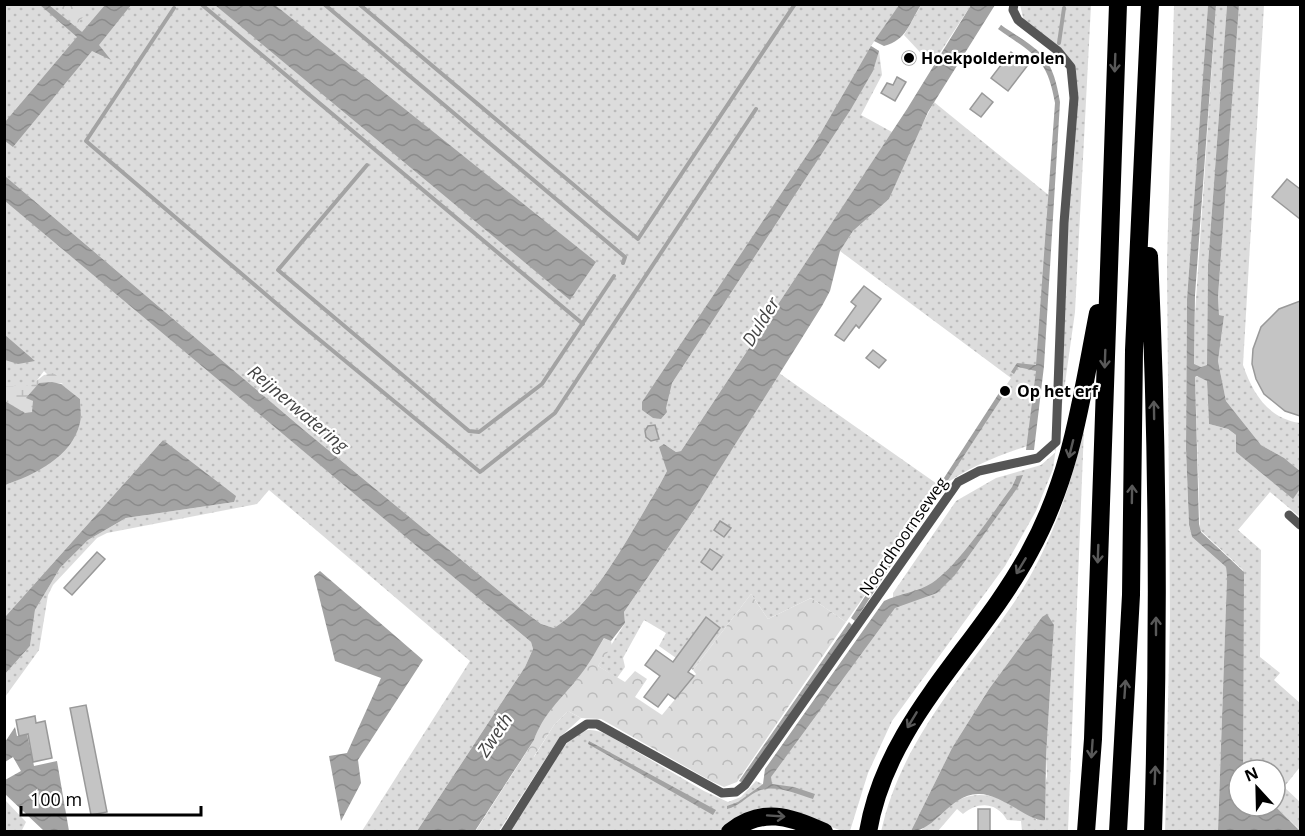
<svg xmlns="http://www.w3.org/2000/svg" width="1305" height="836" font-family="'Open Sans',sans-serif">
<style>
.grass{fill:url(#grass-dots)}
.forest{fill:url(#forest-crowns)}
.wetland{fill:url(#wetland-marsh)}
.water{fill:url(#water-waves)}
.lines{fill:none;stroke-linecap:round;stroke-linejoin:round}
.stream{stroke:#a3a3a3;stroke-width:4}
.building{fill:#c4c4c4;stroke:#999;stroke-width:1.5}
.minor{stroke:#555;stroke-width:9}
.motorway{stroke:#000;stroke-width:18}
.oneway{stroke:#595959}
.poi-dot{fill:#000;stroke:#fff;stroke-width:2}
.labels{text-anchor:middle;stroke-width:4.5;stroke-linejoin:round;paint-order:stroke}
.poi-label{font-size:16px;font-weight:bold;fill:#000;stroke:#fff;text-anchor:start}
.street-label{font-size:16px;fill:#000;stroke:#fff}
.water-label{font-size:18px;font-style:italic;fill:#444;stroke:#fff}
</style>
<defs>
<pattern id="grass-dots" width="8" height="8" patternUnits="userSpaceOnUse" patternTransform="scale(1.5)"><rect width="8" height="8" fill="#dcdcdc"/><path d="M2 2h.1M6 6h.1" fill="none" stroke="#bbb" stroke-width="1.8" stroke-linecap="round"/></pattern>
<pattern id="forest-crowns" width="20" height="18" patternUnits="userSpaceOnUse" patternTransform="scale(1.5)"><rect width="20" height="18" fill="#dcdcdc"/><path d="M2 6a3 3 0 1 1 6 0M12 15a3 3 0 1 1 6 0" fill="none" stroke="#bbb"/></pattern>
<pattern id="wetland-marsh" width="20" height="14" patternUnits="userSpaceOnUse" patternTransform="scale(1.5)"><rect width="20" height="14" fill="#dcdcdc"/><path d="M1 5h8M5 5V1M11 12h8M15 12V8" fill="none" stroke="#bbb"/></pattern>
<pattern id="water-waves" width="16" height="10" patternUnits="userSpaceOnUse" patternTransform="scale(1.5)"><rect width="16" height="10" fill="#a3a3a3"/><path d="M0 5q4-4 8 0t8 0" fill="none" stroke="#8b8b8b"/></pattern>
</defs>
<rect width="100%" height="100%" fill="#fff"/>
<path class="grass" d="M5 5H899L871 46 879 51 882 75 861 115 892 132 681 451 676 452 664 444 667 471 659 486C633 528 595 604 554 628L541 624 521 609 304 430 5 176Z
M921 5H971L932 65 904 35Z
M1020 5H1091L1075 312 1053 469 1036 511 1005 566 892 721 868 773 850 831H842L791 812 723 831 510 832C524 809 559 742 581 732 591 728 599 731 608 735L704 791 728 802 741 797 756 781 767 786 770 777 893 605V593L956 501 996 478 1041 465 1056 452 1052 447 1071 87 1066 54 1024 21Z
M1174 5H1208L1187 299 1186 449 1189 526 1192 537 1226 567 1227 577 1218 831 1165 832 1170 617 1167 263Z
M1216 5H1227L1208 265 1207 365 1201 367 1194 365 1195 314Z
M1239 5H1264L1243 365C1253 394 1268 418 1300 423V471L1284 458 1261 445 1226 401 1218 361 1224 316 1219 315 1218 297Z
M934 102 1051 197 1048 264 1030 445C997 456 969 467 941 487L846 622 811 598 768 619 751 594 693 670 659 646 666 633 644 620 623 658 625 667 617 678 598 666 625 623 624 612 694 510 779 373 940 486 1011 378 840 251 853 231 889 199 913 142Z
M5 200 531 642 533 649 525 667 417 831H362L470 661 269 490 257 504 107 533 97 538 53 585 48 595 39 650 5 697V674L30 646 35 610 60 568 88 540 126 518 234 502 163 440 5 617V485C30 476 73 452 80 423 82 416 80 407 80 399L61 384 63 383 54 381 44 371 29 391 5 387Z
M1200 376 1207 381 1209 424 1228 429 1236 435 1268 478 1293 498 1300 489V517L1270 492 1238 530 1261 550 1260 657 1280 673 1274 680 1300 703V767L1284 787 1300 802V830L1275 806V770H1243V570L1200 530 1195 377Z
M1084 428 1068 831H1022L1021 821 1007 820C997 802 978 801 963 814L957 809 938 831H920C929 825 935 816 944 809 979 782 1005 799 1037 820L1047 776 1046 757 1054 625 1042 617 989 689 952 748 911 831 881 832C901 740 964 676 1015 601 1050 548 1070 490 1084 428Z
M568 711 581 718 559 738 499 831 475 832 526 753 534 757 554 725Z
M5 800 26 822 22 830 23 831H5Z"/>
<path class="forest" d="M56 5H93L77 24Z
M751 594 768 619 811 598 846 622 737 782 724 787 711 781 601 719 581 718 568 711 554 725 533 758 526 753 534 740 539 725 559 698 578 678 605 637 611 641 612 646 598 666 625 682 635 671 647 679 635 697 662 715 696 674 693 670Z"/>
<path class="wetland" d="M54 373 64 383H39L27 398 33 401V412L25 414 5 401 4 386H30L44 375Z"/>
<path class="water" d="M40 5H49L82 32 105 5H131L99 45 111 60 92 51 13 147 5 141V122L77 37Z
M215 5H275L596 262 570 300Z
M899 5H921C909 23 907 40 884 46L874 41Z
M971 5H995L928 112 889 199 853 231 840 251 830 291 822 306 694 510 624 612 625 623 611 641 604 638C596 651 588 666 578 678 561 699 543 714 534 740L475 831H417L525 667 533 649 531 642 5 201V176L304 430 521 609 541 624 554 628C595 604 633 528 659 486L667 471 659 447 664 444 676 452 681 451 907 109Z
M1208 5H1216L1195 295 1194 364 1201 367 1207 365 1208 265 1227 5H1239L1218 297 1219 315 1224 316 1218 361 1226 401 1261 445 1284 458 1300 471V489L1293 499 1236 452V435L1228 429 1209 424 1207 381 1197 376 1195 377 1199 524 1201 532 1244 572 1243 770H1239V806H1275L1300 831H1218L1227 577 1226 567 1192 537 1189 525 1186 449 1187 299Z
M1001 25C1040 52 1052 53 1060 102L1044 366 1034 450H1026L1036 371 1018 367 1014 374 1011 372 1017 363 1036 365 1055 103C1047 57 1034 55 998 29Z
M871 46 879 51 873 71 851 109 672 383 666 408 667 412 661 419 653 418 642 410V402L815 143Z
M5 335 35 361 18 364 5 360Z
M52 382 61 384 80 399C80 407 82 416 80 423 72 457 34 475 5 485V401L25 413 32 412 33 401 26 398 39 383Z
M1001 390 1005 393 935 500 931 498Z
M163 440 236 496 234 502 126 518 88 540 60 568 35 610 30 646 5 674V617Z
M1023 475 1018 487 955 575 937 593 895 608 771 777 772 784 794 787 815 794 813 799C796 794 772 783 756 792 745 798 739 806 727 809V806L738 802 763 784 765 769 884 601C899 594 918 592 932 583 959 565 991 515 1012 487L1017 476Z
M914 521 918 524 855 621 851 618Z
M320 571 423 660 358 760 361 783 341 821 329 756 347 753 381 678 335 661 314 576Z
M1047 614 1054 625 1046 757 1045 820C1031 823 1001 793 978 794 948 795 935 832 911 831L952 748 989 689 1042 617Z
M849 622 852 625 743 783 739 781Z
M15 727 17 736 27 734 34 766 57 761 69 831H44L5 794V780L21 771 13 757 5 762V742Z
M589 741 716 810 713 815 588 744Z"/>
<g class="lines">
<path class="stream" d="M201 4 583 324
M324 4 625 257 623 263
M359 4 638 239 795 4
M174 8 86 141 298 322 480 472 555 413 756 109
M1059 43 1064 8
M367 165 278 270 469 431 479 432 542 384 614 276"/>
</g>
<path class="building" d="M902 58a7 7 0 1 1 14 0a7 7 0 1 1-14 0Z
M1011 52 1028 65 1008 91 991 78Z
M897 77 906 82 895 101 881 93 887 83 893 85Z
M982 93 993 102 981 117 970 109Z
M1287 179 1300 189V219L1272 197Z
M864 286 881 299 859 328 856 325 844 341 835 335 856 306 851 302Z
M1300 301V416L1285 411 1264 394 1256 379 1252 364 1253 349 1261 327 1279 309Z
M873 350 886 360 879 368 866 358Z
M655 425 659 439 651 441 646 437 645 431 648 426Z
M720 521 731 528 724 537 714 530Z
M710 549 722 557 712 570 701 562Z
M97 552 105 559 72 595 64 588Z
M706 617 720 628 688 672 694 676 675 699 668 694 658 707 644 697 660 676 645 665 656 650 673 662Z
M86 705 107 812 91 815 70 708Z
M35 716 36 723 45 721 52 758 33 762 28 734 19 736 16 720Z
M978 809H990V831H978Z"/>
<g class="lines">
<path class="minor" d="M1289 515 1300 525
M505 832 563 740 587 724H597L722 793 736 792 745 785 958 482 979 471 1038 458 1056 442 1064 223 1074 98 1071 67 1058 51 1018 20 1013 10 1014 4"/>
<path class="motorway" d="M1149 256C1158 447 1159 640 1153 832
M730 832C762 807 790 816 824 832
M868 832C887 720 977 649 1029 553 1072 475 1081 400 1098 313
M1086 832 1093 739 1118 4
M1118 832 1131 595 1134 350 1150 4"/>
</g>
<defs><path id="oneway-shaft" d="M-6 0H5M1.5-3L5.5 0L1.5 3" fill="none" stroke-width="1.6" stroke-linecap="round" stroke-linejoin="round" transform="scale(1.5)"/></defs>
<g class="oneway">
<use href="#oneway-shaft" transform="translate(1115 63) rotate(92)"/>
<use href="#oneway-shaft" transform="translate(1105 359) rotate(92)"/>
<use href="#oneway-shaft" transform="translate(1154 410) rotate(-91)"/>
<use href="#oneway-shaft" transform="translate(1071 449) rotate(104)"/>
<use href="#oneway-shaft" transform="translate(1132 494) rotate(-89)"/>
<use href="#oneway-shaft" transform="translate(1098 554) rotate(92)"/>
<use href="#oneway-shaft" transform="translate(1021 566) rotate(121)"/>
<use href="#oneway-shaft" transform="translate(1156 626) rotate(-90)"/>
<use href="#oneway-shaft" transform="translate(1125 689) rotate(-86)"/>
<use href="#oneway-shaft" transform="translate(912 720) rotate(121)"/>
<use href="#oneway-shaft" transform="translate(1092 749) rotate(94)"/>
<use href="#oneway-shaft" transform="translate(1155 775) rotate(-88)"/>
<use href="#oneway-shaft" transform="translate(776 816) rotate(4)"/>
</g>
<g class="poi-dot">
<circle cx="909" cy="58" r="6"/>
<circle cx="1005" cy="391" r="6"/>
</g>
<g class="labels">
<g class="poi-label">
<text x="921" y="64">Hoekpoldermolen</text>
<text x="1017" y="397">Op het erf</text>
</g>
<g class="street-label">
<text transform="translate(903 536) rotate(-55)" y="6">Noordhoornseweg</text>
</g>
<g class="water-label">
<text transform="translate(761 322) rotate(-58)" y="6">Dulder</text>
<text transform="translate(298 409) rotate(40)" y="6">Reijnerwatering</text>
<text transform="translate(495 735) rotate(-56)" y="6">Zweth</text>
</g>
</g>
<rect width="1305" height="836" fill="none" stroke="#000000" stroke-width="12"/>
<g transform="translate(1257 788) rotate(338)"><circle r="28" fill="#ffffff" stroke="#999999" stroke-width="1.5"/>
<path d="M0-4.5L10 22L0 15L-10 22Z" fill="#000000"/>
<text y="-9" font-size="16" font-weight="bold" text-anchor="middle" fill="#000000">N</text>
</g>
<path d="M21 806v9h180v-9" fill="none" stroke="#000000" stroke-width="3"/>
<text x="30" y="806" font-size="18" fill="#000000" stroke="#ffffff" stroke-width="4.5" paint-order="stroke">100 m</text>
</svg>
